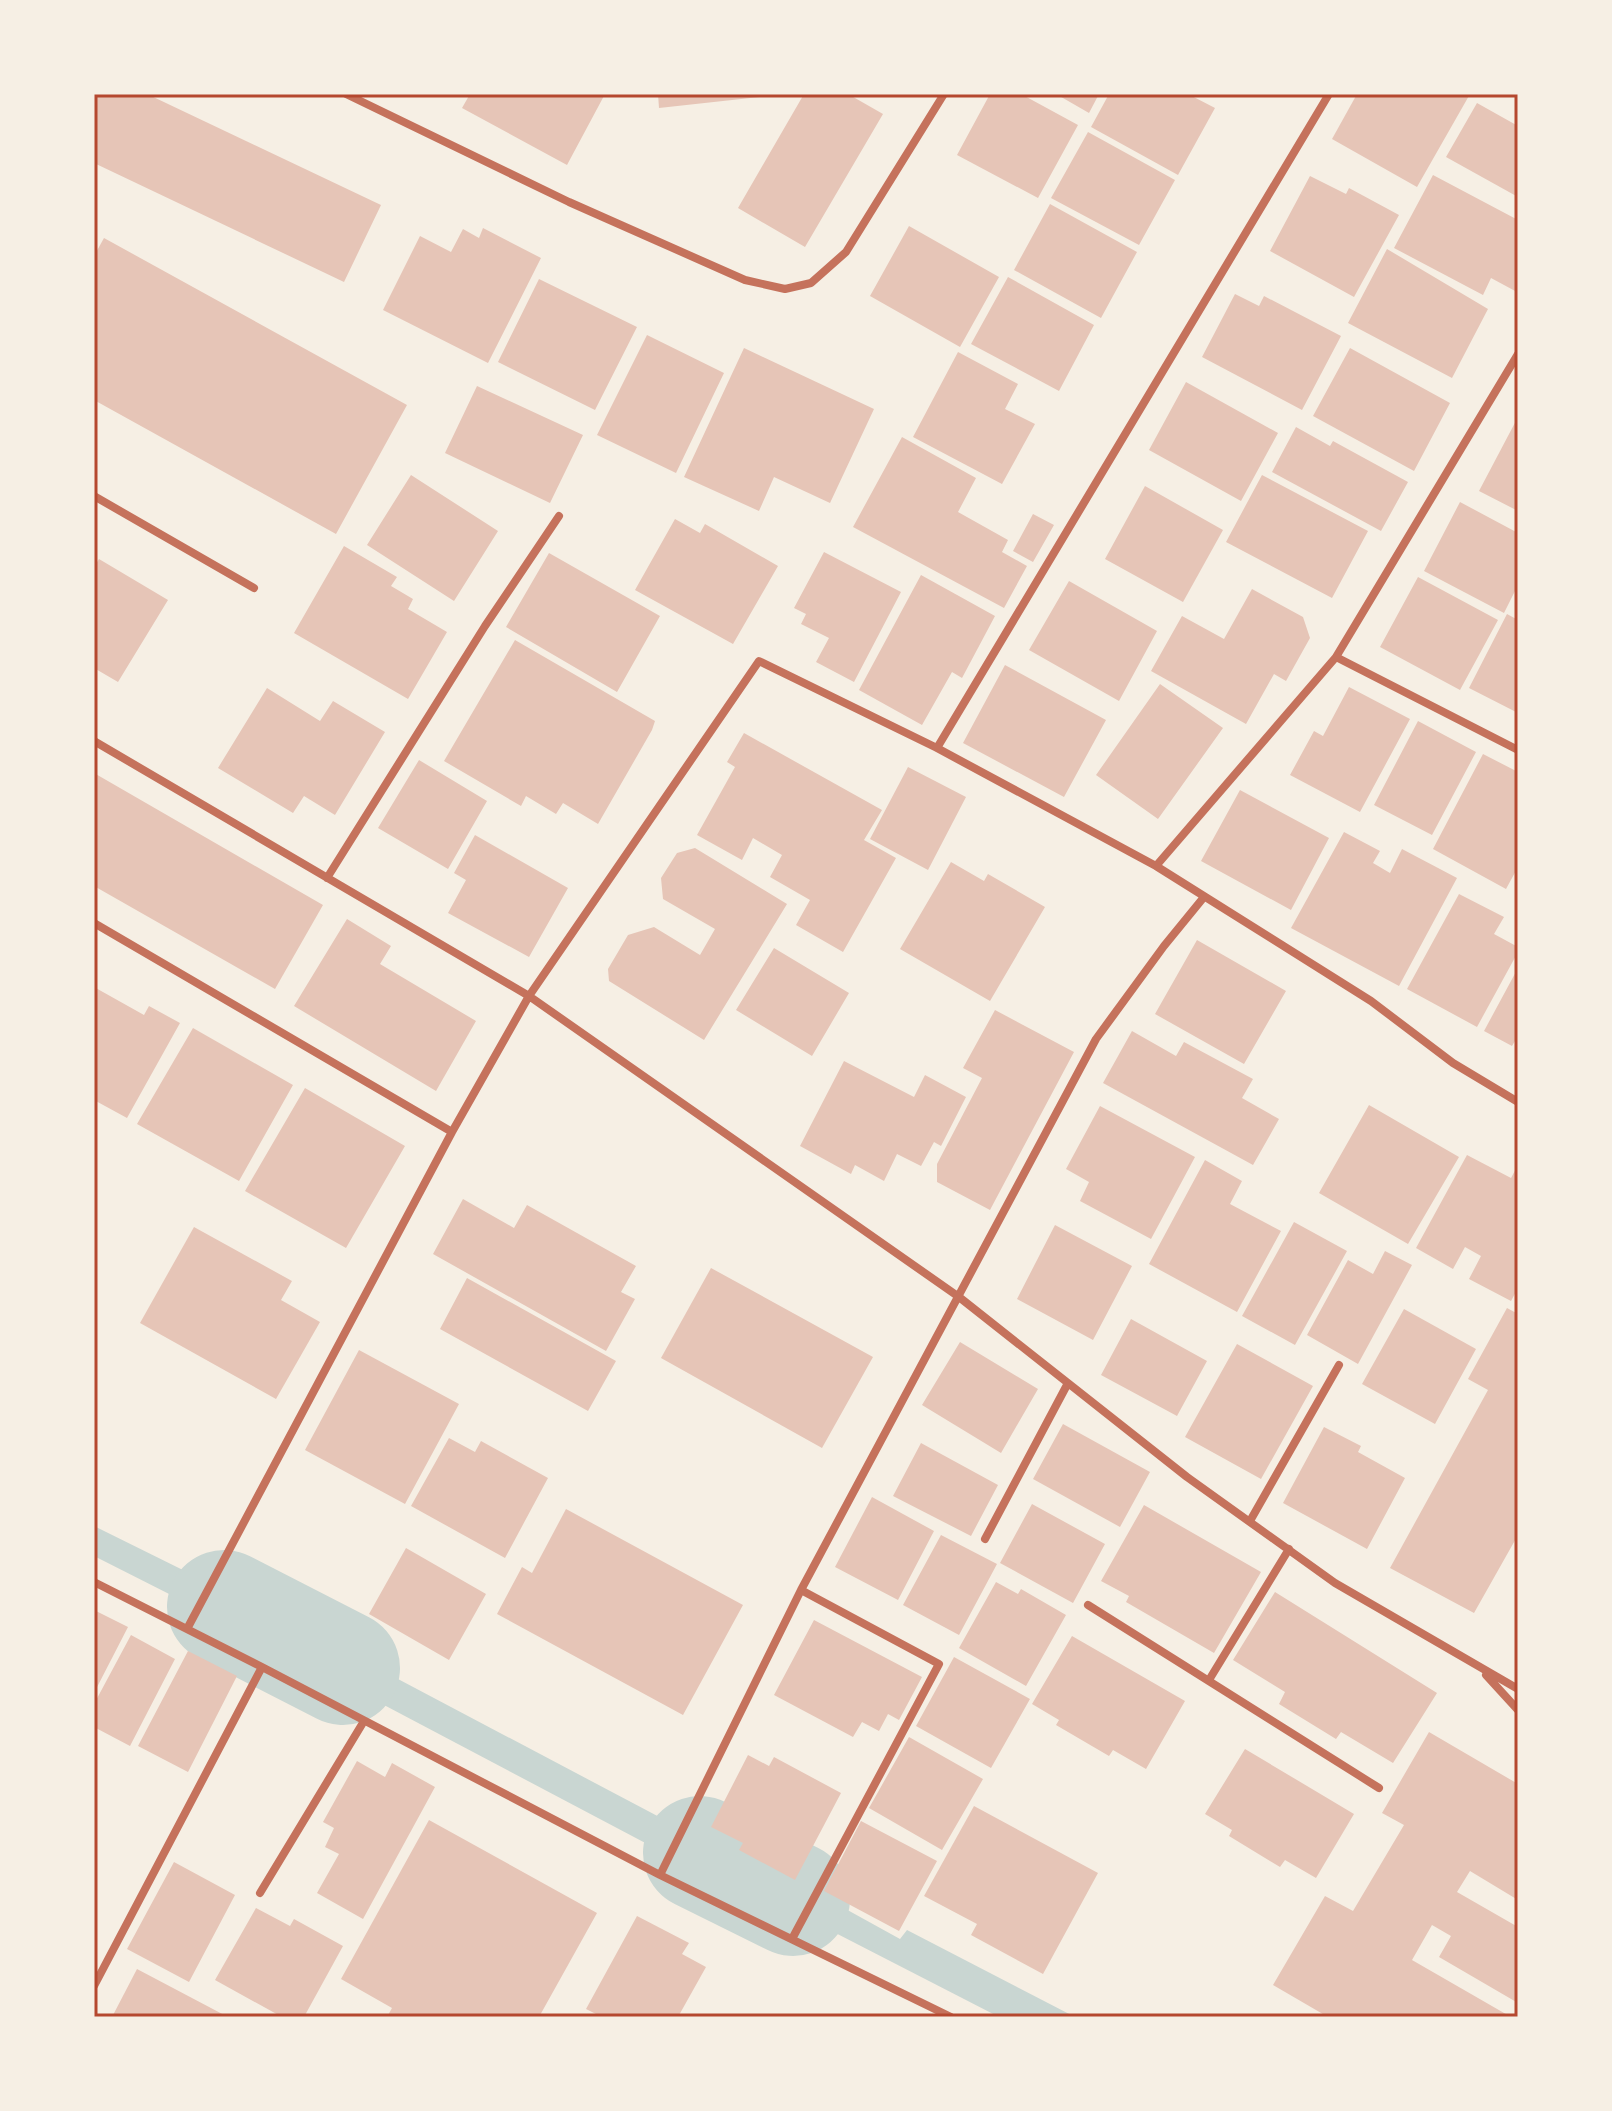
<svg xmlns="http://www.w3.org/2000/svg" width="1612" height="2111" font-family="Lora,serif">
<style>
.water{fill:#c9d6d2}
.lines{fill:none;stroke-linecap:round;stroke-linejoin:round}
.river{stroke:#c9d6d2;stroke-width:114}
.building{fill:#e6c5b7}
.minor{stroke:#c5725c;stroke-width:8}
.neatline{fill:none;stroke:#b5482f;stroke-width:3}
</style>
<rect width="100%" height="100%" fill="#f6efe4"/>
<path class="water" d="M94 1526 193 1575 181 1600 94 1556Z
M398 1679 665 1820 651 1846 384 1705Z
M833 1902 900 1939 907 1930 1075 2017H999L820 1925 824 1913Z"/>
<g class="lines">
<path class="river" d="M224 1607 343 1668
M700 1853 793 1899"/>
</g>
<path class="building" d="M94 94H147L381 205 344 282 94 163Z
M470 94H605L567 165 462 108Z
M658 94H769V96L659 108Z
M804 94H848L883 114 805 247 738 208Z
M990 94H1021L1078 125 1038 198 957 155Z
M1056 94H1099L1089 113Z
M1109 94H1188L1215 108 1178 175 1091 127Z
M1357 94H1470L1417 187 1332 139Z
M1477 103 1518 126V197L1446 157Z
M1088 132 1175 180 1139 245 1051 198Z
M1433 175 1518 220 1517 292 1491 278 1483 295 1394 248Z
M1310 176 1346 194 1349 188 1399 215 1354 297 1270 251Z
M1050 204 1137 252 1101 318 1014 270Z
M909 226 999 277 960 347 870 296Z
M483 228 541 258 488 363 383 310 420 236 451 252 463 229 479 238Z
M104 238 407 405 336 534 94 400V256Z
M1387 249 1488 309 1452 378 1348 323Z
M1008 277 1094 325 1059 391 971 344Z
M539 279 637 327 595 410 498 362Z
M1235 294 1259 306 1264 296 1341 336 1302 410 1202 357Z
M647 335 724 373 676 473 597 435Z
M744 348 874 409 830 503 774 477 759 511 684 477Z
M1350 348 1450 403 1414 471 1313 416Z
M958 352 1018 384 1005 409 1035 424 1002 484 913 437Z
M1186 382 1278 433 1241 501 1149 450Z
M477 386 583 435 550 503 445 453Z
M1518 417V511L1479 491Z
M1296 427 1330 446 1333 441 1408 482 1381 531 1272 472Z
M902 437 976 478 958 512 1008 540 1002 552 1027 566 1004 608 853 527Z
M411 475 498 531 454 601 367 545Z
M1262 475 1368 531 1332 598 1226 542Z
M1145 486 1223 530 1183 602 1105 559Z
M1460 502 1518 533V585L1504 613 1424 571Z
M1033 514 1054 525 1033 562 1013 551Z
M675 519 700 533 705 524 778 566 733 644 635 590Z
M344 546 397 577 391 586 413 599 408 609 447 632 408 699 294 633Z
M824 552 901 592 854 682 816 662 829 638 801 624 806 614 794 608Z
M549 553 660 616 617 692 506 627Z
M99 559 168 600 118 682 94 668V567Z
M921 575 995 616 962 678 952 672 922 725 859 690Z
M1418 577 1498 620 1460 690 1380 647Z
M1069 581 1157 631 1119 701 1029 650Z
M1252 589 1303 617 1310 638 1286 681 1274 674 1246 724 1151 671 1182 616 1224 639Z
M1507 614 1518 620V713L1469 688Z
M515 640 655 721 652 730 598 824 563 803 556 814 526 796 521 806 444 761Z
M1005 665 1106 720 1064 797 963 743Z
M1160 684 1223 728 1158 819 1096 775Z
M1349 687 1410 719 1360 812 1290 775 1314 731 1323 736Z
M267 688 320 721 333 701 385 732 335 815 304 796 293 813 218 768Z
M1418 721 1476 752 1432 835 1374 805Z
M744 733 882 810 864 840 896 858 843 952 796 925 810 900 770 877 782 855 753 838 742 860 697 835 735 767 727 762Z
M1483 754 1518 772V867L1506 889 1433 849Z
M419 760 487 801 448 869 378 828Z
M908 767 966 797 928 870 870 839Z
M94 773 323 905 275 989 94 886Z
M1240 790 1329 838 1291 910 1201 861Z
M1344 832 1380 851 1373 863 1390 873 1402 849 1457 878 1399 986 1291 928Z
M475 835 568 888 529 957 448 913 466 880 454 873Z
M695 848 787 904 704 1040 609 981 608 969 628 935 654 927 700 955 715 929 663 899 661 878 677 853Z
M951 862 984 881 988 874 1045 907 990 1001 900 949Z
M1459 894 1504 917 1494 934 1518 947V952L1477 1027 1407 989Z
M347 919 391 946 380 964 476 1021 436 1091 294 1006Z
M1197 940 1286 991 1244 1064 1155 1014Z
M774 948 849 993 812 1056 736 1010Z
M1518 968V1043L1515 1041 1512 1046 1484 1031Z
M94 987 144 1015 149 1006 180 1023 127 1118 94 1100Z
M995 1010 1074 1052 990 1210 937 1182V1164L982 1078 963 1068Z
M193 1028 293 1085 239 1181 137 1124Z
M1132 1031 1176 1056 1184 1042 1253 1079 1242 1098 1279 1119 1253 1165 1103 1083Z
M844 1061 914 1097 925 1075 966 1097 941 1146 934 1142 921 1166 897 1154 884 1181 855 1165 851 1174 800 1146Z
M305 1088 405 1146 346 1248 245 1191Z
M1369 1105 1459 1157 1408 1244 1319 1193Z
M1100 1106 1195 1157 1151 1239 1080 1201 1089 1182 1066 1169Z
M1467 1155 1511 1178 1518 1165V1288L1511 1301 1469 1279 1481 1256 1465 1247 1453 1269 1416 1248Z
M1205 1160 1242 1181 1230 1204 1281 1231 1237 1312 1149 1264Z
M463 1199 514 1228 527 1205 636 1266 621 1292 635 1299 606 1351 433 1254Z
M1294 1222 1347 1251 1295 1345 1242 1316Z
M1055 1225 1132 1266 1093 1340 1017 1299Z
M194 1227 292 1281 281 1300 320 1322 276 1399 140 1323Z
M1385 1251 1412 1265 1358 1364 1307 1335 1348 1260 1373 1274Z
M711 1268 873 1357 822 1448 661 1358Z
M467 1278 616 1361 588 1411 440 1329Z
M1507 1308 1518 1314V1535L1474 1613 1390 1568 1488 1390 1468 1379Z
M1404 1309 1476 1349 1435 1424 1362 1384Z
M1131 1319 1207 1361 1177 1416 1101 1375Z
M960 1342 1038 1389 1001 1453 922 1405Z
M1237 1344 1313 1386 1261 1479 1185 1437Z
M359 1350 459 1404 405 1504 305 1450Z
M1063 1424 1150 1472 1120 1527 1033 1479Z
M1324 1427 1361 1446 1358 1452 1405 1478 1367 1549 1283 1503Z
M449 1438 475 1452 481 1441 548 1478 505 1558 411 1506Z
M921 1443 998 1485 971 1536 893 1496Z
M872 1497 934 1531 898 1600 835 1567Z
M1032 1504 1105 1544 1073 1603 1000 1563Z
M1144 1505 1261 1572 1214 1653 1126 1602 1129 1596 1101 1581Z
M566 1509 743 1605 683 1715 497 1614 522 1567 532 1573Z
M941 1535 997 1564 959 1635 903 1605Z
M406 1548 486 1594 449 1660 369 1614Z
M996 1582 1018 1594 1021 1589 1066 1615 1026 1686 959 1648Z
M1275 1592 1437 1693 1393 1763 1341 1732 1336 1739 1279 1704 1285 1692 1233 1660Z
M94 1610 128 1627 94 1693Z
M814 1620 922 1677 899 1720 888 1714 879 1731 862 1722 853 1737 774 1695Z
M131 1635 175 1659 130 1746 94 1727V1704Z
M1072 1636 1185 1701 1146 1769 1113 1750 1109 1756 1056 1725 1059 1720 1032 1704Z
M188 1651 237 1676 188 1772 138 1746Z
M954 1657 1030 1699 991 1768 916 1726Z
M1429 1732 1518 1784V1900L1470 1871 1457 1892 1518 1927V2003L1439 1957 1451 1936 1432 1925 1412 1960 1511 2017H1328L1273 1985 1325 1896 1353 1911 1404 1825 1382 1813Z
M909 1737 983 1779 942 1850 869 1808Z
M1245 1749 1354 1814 1316 1878 1285 1860 1280 1867 1229 1836 1232 1830 1205 1814Z
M748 1755 769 1766 774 1757 841 1793 795 1880 739 1850 743 1843 711 1827Z
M357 1761 385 1777 392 1763 435 1787 363 1919 317 1893 339 1854 325 1847 334 1828 323 1822Z
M974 1806 1098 1873 1043 1974 971 1935 977 1924 924 1896Z
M429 1820 597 1913 539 2017H387L392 2008 341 1979Z
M861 1821 937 1861 899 1931 824 1891Z
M174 1862 235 1895 189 1982 127 1949Z
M256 1908 290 1926 294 1919 343 1946 304 2017H282L215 1980Z
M637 1916 689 1943 682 1954 706 1967 678 2017H602L586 2009Z
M137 1969 228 2017H112Z"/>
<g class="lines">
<path class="minor" d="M346 94 569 202 745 280 785 289 811 283 846 252 944 94
M1518 354 1336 657 1518 750
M94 496 254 588
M94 741 529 996 959 1297 1187 1477 1335 1583 1518 1689
M937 748 1329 94
M1156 866 1336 657
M327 878 485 626 559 516
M94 923 452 1132
M1250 1521 1339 1365
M985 1539 1068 1383
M94 1582 262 1667 660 1875 951 2017
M1088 1605 1379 1788
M187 1629 452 1132 529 996 759 661 937 748 1156 866 1371 1001 1453 1063 1518 1102
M1486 1675 1518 1710
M1209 1680 1289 1549
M660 1875 801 1590 1096 1039 1164 946 1204 897
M260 1893 364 1721
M792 1939 939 1664 801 1590
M94 1986 262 1667"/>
</g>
<rect width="1612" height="2111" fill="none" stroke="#f6efe4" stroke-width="192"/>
<rect x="96" y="96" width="1420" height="1919" class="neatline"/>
</svg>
